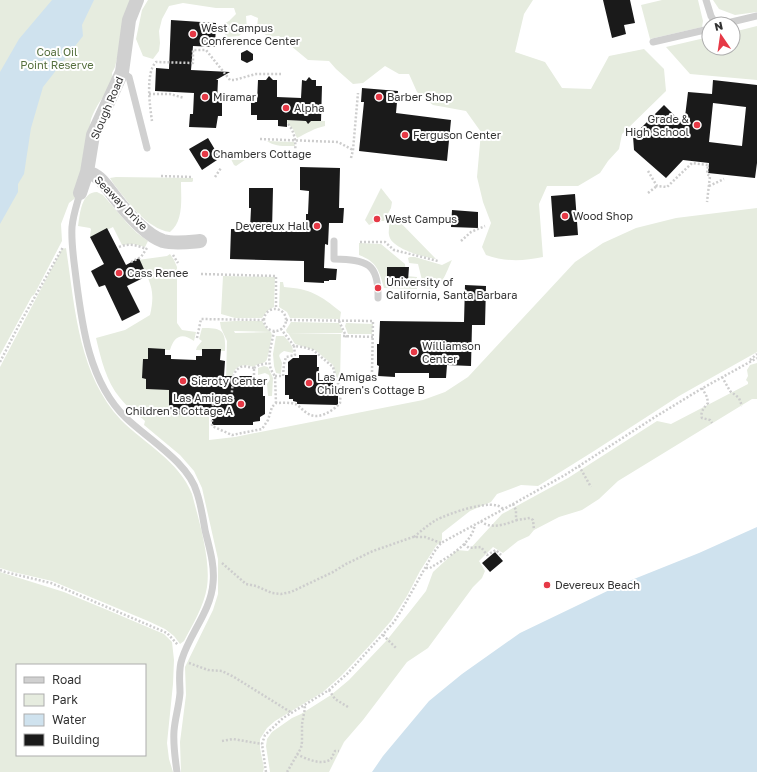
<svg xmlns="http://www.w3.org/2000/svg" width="757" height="772" font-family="'Golos Text',sans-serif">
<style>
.green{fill:#e6ecdf;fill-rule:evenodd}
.water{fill:#cfe2ee}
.building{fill:#1a1a1a;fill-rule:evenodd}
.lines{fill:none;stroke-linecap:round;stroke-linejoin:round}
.path{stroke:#cdcdcd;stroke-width:2.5;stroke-dasharray:2 2;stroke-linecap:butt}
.service{stroke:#d0d0d0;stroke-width:7}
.minor{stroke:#d0d0d0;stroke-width:14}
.poi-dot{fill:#e63946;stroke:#fff;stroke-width:1.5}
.labels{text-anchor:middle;stroke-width:4;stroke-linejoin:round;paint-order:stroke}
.poi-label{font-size:11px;fill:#333;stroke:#fff;text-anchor:start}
.park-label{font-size:11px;fill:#56703f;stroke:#fff}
.street-label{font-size:11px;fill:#333;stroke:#fff}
</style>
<rect width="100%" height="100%" fill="#fff"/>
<path class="green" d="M0 0H131L115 67 112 73 114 86C103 95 96 106 91 119L78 196 69 203 61 224 62 241 34 295 32 296 0 355Z
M148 0H533L524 14 515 52 545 62 562 88 591 89 609 56 644 49 664 69 666 91 622 134 619 149 608 161 600 173 578 186H547L539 204 543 257C523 261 506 262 486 255L482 247 491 223 483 202 477 177 481 132 466 111 433 105 417 92 409 74H399L385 66 363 83 353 84 336 69 329 61 308 60 279 36 268 37 257 27 258 18 251 15 246 16 247 29 239 36 227 37 219 26 229 21 236 14 234 8H216L183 3 169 6 162 19 159 31 160 43 159 51 153 59 143 56 136 39 142 10Z
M662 0H698L703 21 702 27 650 39 641 5Z
M713 0H757V12L735 15 719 9Z
M757 26V80L690 74 666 47 709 37V48H733V32Z
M286 120 325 121V126C315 128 307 133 297 138L293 129 286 122Z
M267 141 294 142 295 146C286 146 275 147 267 141Z
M255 153 236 166 234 165 229 155Z
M116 177 193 178V181L192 182H181C181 198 184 221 170 232 147 229 127 201 113 183L110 178Z
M381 188 392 202 391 208 384 221H377L369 225 365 220Z
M97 192 103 195 127 223 137 233 148 241 145 247 133 244 122 245 113 227 91 238 90 237 91 229 90 228 78 226C80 214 81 192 97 192Z
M757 208V352L679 396 594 451 538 486 521 485 497 494 491 502 470 511 442 533V540L436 546 420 571 407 596 391 621 370 645 342 675 323 692 275 721 267 728 260 739V748L264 768 263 772H181L180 742 186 695 185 667 213 610 218 594V559L202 488 194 471 180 455 144 425 145 421C137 414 127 407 120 398 106 381 101 359 96 338L125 330 150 315C156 289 150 281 138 260L167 256 170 254 174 260 177 267V323L182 330 196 332 194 341C182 332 174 336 170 350H150V361L226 380 227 341 221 328 220 322 235 321H262L266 328 271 332 234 331 235 333 271 332 272 335C271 339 268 360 266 361 262 365 257 363 254 367 230 359 231 381 230 397L209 405V440L235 437 423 400 445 392 468 377 575 262 603 243 636 228 676 218Z
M394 217H395L436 259C424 257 391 249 389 235 388 231 390 226 389 222Z
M359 243 381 244 405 264 406 276 417 277V289L384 288C379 270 377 262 359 255Z
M66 248C75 307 78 374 121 420 145 444 179 461 192 494 199 521 211 560 207 587 204 606 193 624 184 641L180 644 174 636 165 629 148 621 52 581 13 572 0 568V367L62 249Z
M410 257H415L442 265 452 260C448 268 443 285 434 288 431 289 427 288 424 288L418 264 409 263 408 258Z
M223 276 275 277 274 307 267 311 262 318H235L221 314Z
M280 282H283L284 287C311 289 320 295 341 312L340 319 290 318 287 312 279 307Z
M291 322 339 323 343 332 341 333H287L286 330Z
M346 323 373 324 372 334H348L345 326Z
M202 328C222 328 226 330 225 351L196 350 197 347 202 341 199 339Z
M288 333 341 334 340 382H338L333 365 315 350 295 344Z
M276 336H284C288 341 294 346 293 353L284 351C276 356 280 356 282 363 282 365 281 371 281 374L276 373 274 366 273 354Z
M757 363V399H752L618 481 599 499 582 510 559 517 534 530 529 536 518 541 503 553 493 547 479 561 485 571 482 578 473 587 428 648 407 662 363 720 344 742 329 772H270L266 746 267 739 272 732 292 718 301 714 331 695 349 680 387 640 411 610 426 591 433 572 457 550 468 551 502 514 568 478 657 421 671 424 748 384V382L746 380 748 376 747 370 750 365Z
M264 366 268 367 273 378 272 396H268L267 384 270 379 269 375 265 373 258 375V368Z
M0 572 64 592 105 609 164 634 172 642 174 660 173 684 167 743 169 759 173 772H0ZM17 665H145V755H17Z"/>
<path class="water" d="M52 0H94L82 25 83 36 43 87 31 128 24 174 18 184V192L0 224V72L19 39Z
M757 527V772H372L383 756 429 701 462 674 520 633 624 583 699 553Z"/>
<path class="building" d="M603 0H630L635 23 624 25 626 34 612 38Z
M171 20 216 23 215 47 193 46 191 70 230 72 216 80H218L217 101 222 102V116H218L216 128 189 127 190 114H193L194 93 155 91 156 68 169 69Z
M247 50 253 54V60L247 63 241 60V53Z
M269 76 273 80H277V97L301 98 302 80 306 81 309 77 312 80H316V86H322L321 121H311L308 124 306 121 287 120V127L278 126V120H257V115H251V102H257L258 80H266Z
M713 80 757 85V163L755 178 708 173 709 163 683 160 666 178 634 150 633 136 664 105 684 125 688 92 712 94ZM713 103 746 107 742 146 709 142Z
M362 88 398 91 396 113 451 120 447 161 359 151 364 102H361Z
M208 138 220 158 202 170 189 149Z
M300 167 340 168 339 208H344L343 223H329L328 245 325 244 324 268 337 269 336 280H329V281H324V283L304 282V261L230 259 231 229H250L251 208H249V188H273L272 231 306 232V214H308L309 191 300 190Z
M575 194 578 235 554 237 551 196Z
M452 210 478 212V228L451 227Z
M107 228 126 265 139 258 147 276 127 286 140 312 122 321 105 285 99 287 91 271 104 264 90 237Z
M387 267H409L408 281H387Z
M465 285 486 286 485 325H472L471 366 447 365 446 378H429V373H395V377L378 376 379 366 377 365V344H379L380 321 464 322Z
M148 348 165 349V355H171V359L196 360V356H202V349H221L220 360 225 361 224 376H252V379H258L263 384V396H265V414L260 417V421L253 422V425H212V415L169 414V390L146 389V379L142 378 143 359H148Z
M299 355H317V367H319L318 379H333V386H338V405L297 404V402L293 401V399H289V395H285V375H288V362L293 358H299Z
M495 552 503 561 490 572 482 563Z"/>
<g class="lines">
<path class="path" d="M149 94H170L184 98
M152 121C150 107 145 73 156 62L193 63V50H206L230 80H234L256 74H281
M288 124C295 132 296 142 295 153
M260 139 338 142 353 150
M351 158 353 150 358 93
M648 171 657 186 667 187 692 163 708 165 707 174 710 176 707 202
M161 176 193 177
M215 177 221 168
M709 186 724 179
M648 193 657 186
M461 241 471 232 485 226
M360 242H385L394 250 438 261
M119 247C128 243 137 245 146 249
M173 255 178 263
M131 262 141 257 147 248
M201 274 276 276V309
M264 320a11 11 0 1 1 22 0a11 11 0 1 1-22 0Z
M286 320 373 321 372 373
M339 321 346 336V339
M274 331C272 345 264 363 275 376L276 403
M343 336 373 337
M197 338 201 319 265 320
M750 360 757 354
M0 362 19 325 63 247
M254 368 243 366C229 371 234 386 231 398L217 399 212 406V426L232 435 262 429 268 420 272 407 276 403C282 403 289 402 295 404 299 405 303 411 307 413 318 421 333 411 340 403L341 388 337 382 333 367 313 350 303 347 294 346 281 329
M254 368 259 365 269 363
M254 375V368
M275 376H283L284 364 286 357 295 355 294 346
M722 377 730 391 739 398 742 406
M702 388 707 397 708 403C704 408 700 412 702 418L710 420 712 423
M579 466 591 487
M513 504 516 510V519L517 520 530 518 533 520 534 530
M481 521C490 530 507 524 517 520
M414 537C421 531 428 525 436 520 448 514 493 497 503 509
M464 544 469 548 481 547 487 555 496 550 501 555
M222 563 246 584 256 586 272 593 281 594 291 592 333 572 346 564 373 551 413 537H425L441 543
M426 568H430C446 558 472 545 475 524
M0 570 5 572 51 583 167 633 178 645
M383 635 397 649
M189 663 208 670 222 671 234 677 292 713
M329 690 335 699 348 707
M222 741 233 739 262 744
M297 754C306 759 322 766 331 759L335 751H339
M266 772 262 744 265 735 283 718 329 690 348 673 394 622 401 611 434 552 441 543 513 504 565 475 655 417 701 389 757 358
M287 772 301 748 302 742V724L305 708 304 706"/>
<path class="service" d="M706 0 711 16 714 21 722 24
M723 24 757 16
M653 42 709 29
M122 72 129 77 147 148
M80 193C77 204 73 215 72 227 71 244 74 261 76 278 82 326 89 382 126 418 148 439 189 463 197 493 201 505 203 518 205 530 209 547 215 565 213 583 211 611 190 633 182 659 178 670 180 682 180 693 179 706 175 718 174 731 173 745 175 758 177 772
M334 241V259C366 260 379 262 378 298"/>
<path class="minor" d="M87 172C98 175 103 182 110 191 122 207 144 235 163 241 175 244 189 242 200 241
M80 193 87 172 93 135 122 72 129 20 137 0"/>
</g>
<g class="poi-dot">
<circle cx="193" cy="34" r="4"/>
<circle cx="205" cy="97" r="4"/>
<circle cx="379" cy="97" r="4"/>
<circle cx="286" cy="108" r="4"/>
<circle cx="697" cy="125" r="4"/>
<circle cx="405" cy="135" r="4"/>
<circle cx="205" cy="154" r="4"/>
<circle cx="565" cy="216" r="4"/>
<circle cx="377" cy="219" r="4"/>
<circle cx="317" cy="226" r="4"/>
<circle cx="119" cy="273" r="4"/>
<circle cx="378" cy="288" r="4"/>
<circle cx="414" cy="352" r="4"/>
<circle cx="183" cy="381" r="4"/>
<circle cx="309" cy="383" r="4"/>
<circle cx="241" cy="404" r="4"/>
<circle cx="547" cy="585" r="4"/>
</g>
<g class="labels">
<g class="poi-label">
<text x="201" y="32">West Campus<tspan x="201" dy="13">Conference Center</tspan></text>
<text x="213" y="101">Miramar</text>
<text x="387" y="101">Barber Shop</text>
<text x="294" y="112">Alpha</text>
<text x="689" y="123" text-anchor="end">Grade &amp;<tspan x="689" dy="13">High School</tspan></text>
<text x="413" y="139">Ferguson Center</text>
<text x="213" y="158">Chambers Cottage</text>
<text x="573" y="220">Wood Shop</text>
<text x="385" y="223">West Campus</text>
<text x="309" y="230" text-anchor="end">Devereux Hall</text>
<text x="127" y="277">Cass Renee</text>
<text x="386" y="286">University of<tspan x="386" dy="13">California, Santa Barbara</tspan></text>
<text x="422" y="350">Williamson<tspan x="422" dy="13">Center</tspan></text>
<text x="317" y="381">Las Amigas<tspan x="317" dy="13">Children's Cottage B</tspan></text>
<text x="191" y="385">Sieroty Center</text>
<text x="233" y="402" text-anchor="end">Las Amigas<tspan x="233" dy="13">Children's Cottage A</tspan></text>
<text x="555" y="589">Devereux Beach</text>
</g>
<g class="park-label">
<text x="57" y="56">Coal Oil<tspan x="57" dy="13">Point Reserve</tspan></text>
</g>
<g class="street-label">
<text transform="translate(107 108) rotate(-67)" y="4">Slough Road</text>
<text transform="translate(121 203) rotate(46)" y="4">Seaway Drive</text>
</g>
</g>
<rect x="16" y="664" width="130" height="92" fill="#ffffff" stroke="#adadad"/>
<rect x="24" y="677" width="20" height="6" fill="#d0d0d0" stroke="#adadad"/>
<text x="52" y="684" font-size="12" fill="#333333">Road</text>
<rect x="24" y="694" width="20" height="12" fill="#e6ecdf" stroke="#adadad"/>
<text x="52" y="704" font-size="12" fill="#333333">Park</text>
<rect x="24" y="714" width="20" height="12" fill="#cfe2ee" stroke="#adadad"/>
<text x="52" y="724" font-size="12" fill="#333333">Water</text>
<rect x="24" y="734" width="20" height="12" fill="#1a1a1a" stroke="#adadad"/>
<text x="52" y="744" font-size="12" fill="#333333">Building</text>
<g transform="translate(721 36) rotate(347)"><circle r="19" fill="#ffffff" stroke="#adadad"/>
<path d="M0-3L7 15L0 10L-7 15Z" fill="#e63946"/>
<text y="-6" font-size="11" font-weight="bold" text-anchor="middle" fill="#333333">N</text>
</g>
</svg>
